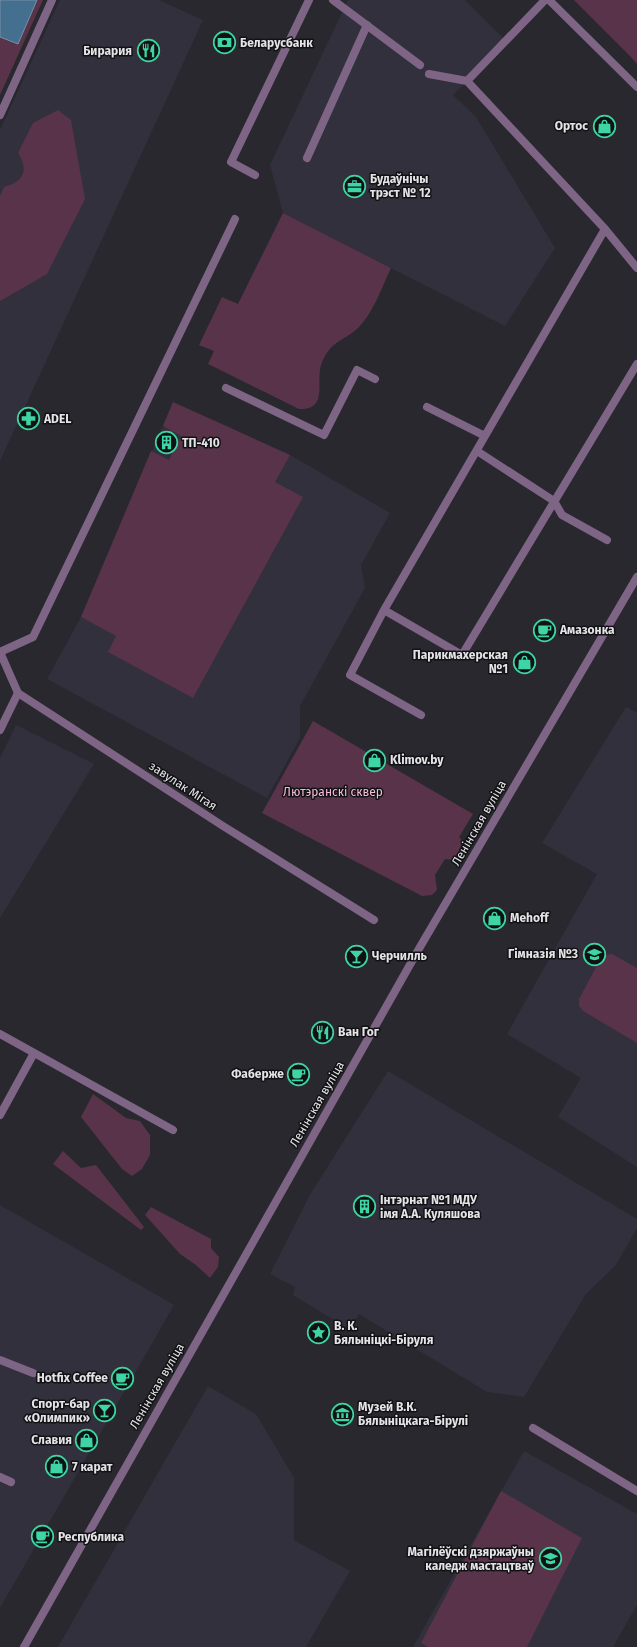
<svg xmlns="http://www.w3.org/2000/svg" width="637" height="1647" font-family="'Fira Sans',sans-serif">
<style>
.built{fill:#32303c}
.green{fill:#583349}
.water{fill:#456f8f;stroke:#7592aa}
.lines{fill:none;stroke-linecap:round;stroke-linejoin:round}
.lane{stroke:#7f6585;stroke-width:8}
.street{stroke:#7f6585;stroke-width:8}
.labels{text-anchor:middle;stroke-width:3;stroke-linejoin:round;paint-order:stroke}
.poi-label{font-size:12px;font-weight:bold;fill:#e4e4e8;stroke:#121214;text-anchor:start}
.street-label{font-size:12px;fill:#e4e4e8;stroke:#121214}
.park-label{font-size:12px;fill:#f8bcdd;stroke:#121214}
</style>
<rect width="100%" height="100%" fill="#29282f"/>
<path class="built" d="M60 0H159L203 20 0 461V130Z
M348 0H465L506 41 453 95 476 117 555 248 505 326 283 213 270 165Z
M173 402 290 455 390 513 361 565 365 588 300 706V738L267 798 47 679 81 617Z
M626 707 637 713V1167L558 1117 581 1078 507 1034 597 874 542 843Z
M16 725 94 764 0 918V758Z
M388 1071 637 1219V1228L616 1265 586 1294 524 1397 487 1392 359 1314 349 1329 293 1295 295 1287 270 1274 311 1193Z
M0 1205 174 1305 0 1608Z
M208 1386 256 1414 294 1478V1540L350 1571 306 1647H58Z
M524 1451 637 1514V1605L613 1647H413Z"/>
<path class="green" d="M37 0H43L0 95V37L18 44Z
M574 0H637V64L631 57Z
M58 110 71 120 85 199 47 274 0 301V196L4 187C24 182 29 170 18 153L33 123Z
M283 213 391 268C382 287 374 311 359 327 345 341 333 339 323 360 313 379 331 410 299 409L208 364 214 351 199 345 222 297 238 304Z
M173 402 290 455 275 482 303 497 193 698 108 652 116 636 81 617 151 451 169 460 181 436 163 426Z
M313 721 473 814 459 837 461 839C462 848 458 853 453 860L445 859 435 875 437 890 432 895 422 896 262 813Z
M612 954 637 968V1043L583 1011 579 1006V999L601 958 606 955Z
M93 1094 126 1118 140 1121 150 1135V1155L142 1169 132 1176 122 1169 81 1117Z
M63 1151 81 1168 96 1165 144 1227 141 1230 53 1164Z
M151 1207 211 1239V1248L219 1257 218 1267 210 1278 196 1265 180 1254 145 1215Z
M501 1491 582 1538 527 1647H428L421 1643Z"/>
<path class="water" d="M0 0H37L18 44 0 37Z"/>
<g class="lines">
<path class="lane" d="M333 0 420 65
M429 74 467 81 545 0
M467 81 605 229 637 268
M307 158 367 25
M255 175 231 162 309 0
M226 388 324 435 357 370 375 379
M427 407 485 436
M477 451 554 501 562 515 607 540
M384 610 605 229
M0 652 33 637 235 219
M421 715 350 675 384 610 462 655 637 364
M0 730 18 693
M0 1034 173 1130
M0 1115 34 1053
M0 1360 33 1373
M533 1428 637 1491
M0 1477 11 1482"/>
<path class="street" d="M549 0 637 87
M0 115 52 0
M0 652 18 693 223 826 374 920
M24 1647 420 947 637 577"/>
</g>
<defs>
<symbol id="bank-ring" viewBox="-11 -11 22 22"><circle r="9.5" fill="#121214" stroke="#3ed4a3" stroke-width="1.5"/><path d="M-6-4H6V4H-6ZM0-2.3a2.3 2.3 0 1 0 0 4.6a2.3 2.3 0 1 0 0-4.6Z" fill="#3ed4a3"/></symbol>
<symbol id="restaurant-ring" viewBox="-11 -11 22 22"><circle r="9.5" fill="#121214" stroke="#3ed4a3" stroke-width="1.5"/><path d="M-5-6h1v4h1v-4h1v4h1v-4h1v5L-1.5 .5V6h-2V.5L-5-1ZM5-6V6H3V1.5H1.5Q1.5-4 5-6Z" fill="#3ed4a3"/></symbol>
<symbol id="shop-ring" viewBox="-11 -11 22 22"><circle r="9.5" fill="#121214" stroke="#3ed4a3" stroke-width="1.5"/><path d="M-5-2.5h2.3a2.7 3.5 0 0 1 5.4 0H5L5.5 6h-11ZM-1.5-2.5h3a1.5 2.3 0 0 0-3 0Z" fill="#3ed4a3"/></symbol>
<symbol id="office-ring" viewBox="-11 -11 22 22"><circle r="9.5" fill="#121214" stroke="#3ed4a3" stroke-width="1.5"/><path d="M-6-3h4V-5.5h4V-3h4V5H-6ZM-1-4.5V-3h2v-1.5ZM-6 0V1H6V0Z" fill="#3ed4a3"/></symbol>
<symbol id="pharmacy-ring" viewBox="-11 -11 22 22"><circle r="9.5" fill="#121214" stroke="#3ed4a3" stroke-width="1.5"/><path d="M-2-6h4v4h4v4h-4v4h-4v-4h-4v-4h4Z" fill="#3ed4a3"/></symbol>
<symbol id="building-ring" viewBox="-11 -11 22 22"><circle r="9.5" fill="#121214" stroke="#3ed4a3" stroke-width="1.5"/><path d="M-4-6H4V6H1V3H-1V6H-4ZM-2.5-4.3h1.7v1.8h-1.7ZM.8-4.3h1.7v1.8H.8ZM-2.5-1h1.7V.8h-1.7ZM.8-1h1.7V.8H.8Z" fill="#3ed4a3"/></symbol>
<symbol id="cafe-ring" viewBox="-11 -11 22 22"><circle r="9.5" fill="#121214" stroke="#3ed4a3" stroke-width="1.5"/><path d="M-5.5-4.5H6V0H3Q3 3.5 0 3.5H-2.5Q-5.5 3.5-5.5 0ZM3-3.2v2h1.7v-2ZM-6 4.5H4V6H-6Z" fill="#3ed4a3"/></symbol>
<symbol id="school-ring" viewBox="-11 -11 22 22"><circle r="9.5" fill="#121214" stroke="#3ed4a3" stroke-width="1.5"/><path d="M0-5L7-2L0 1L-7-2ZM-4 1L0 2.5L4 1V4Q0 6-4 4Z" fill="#3ed4a3"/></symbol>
<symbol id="bar-ring" viewBox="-11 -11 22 22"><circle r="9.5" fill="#121214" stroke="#3ed4a3" stroke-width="1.5"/><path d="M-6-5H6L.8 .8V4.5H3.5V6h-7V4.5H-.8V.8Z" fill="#3ed4a3"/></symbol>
<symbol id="sight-ring" viewBox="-11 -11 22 22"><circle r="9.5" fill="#121214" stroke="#3ed4a3" stroke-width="1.5"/><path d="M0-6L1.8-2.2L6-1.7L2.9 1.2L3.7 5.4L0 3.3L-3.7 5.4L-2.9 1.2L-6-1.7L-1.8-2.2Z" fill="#3ed4a3"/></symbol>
<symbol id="museum-ring" viewBox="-11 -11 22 22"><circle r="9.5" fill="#121214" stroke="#3ed4a3" stroke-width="1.5"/><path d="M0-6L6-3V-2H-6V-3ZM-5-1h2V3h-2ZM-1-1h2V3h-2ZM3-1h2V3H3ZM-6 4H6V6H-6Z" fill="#3ed4a3"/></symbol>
<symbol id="university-ring" viewBox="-11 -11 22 22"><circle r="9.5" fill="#121214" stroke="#3ed4a3" stroke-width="1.5"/><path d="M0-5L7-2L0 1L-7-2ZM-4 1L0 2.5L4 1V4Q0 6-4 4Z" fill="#3ed4a3"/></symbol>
</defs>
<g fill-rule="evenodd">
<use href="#bank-ring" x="212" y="30" width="25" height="25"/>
<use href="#restaurant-ring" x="136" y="38" width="25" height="25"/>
<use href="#shop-ring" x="592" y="114" width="25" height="25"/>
<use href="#office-ring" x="342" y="174" width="25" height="25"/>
<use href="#pharmacy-ring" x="16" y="406" width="25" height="25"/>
<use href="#building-ring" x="154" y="430" width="25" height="25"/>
<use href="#cafe-ring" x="532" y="618" width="25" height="25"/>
<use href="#shop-ring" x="512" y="650" width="25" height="25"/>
<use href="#shop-ring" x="362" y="748" width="25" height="25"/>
<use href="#shop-ring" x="482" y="906" width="25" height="25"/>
<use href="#school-ring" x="582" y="942" width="25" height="25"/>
<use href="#bar-ring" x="344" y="944" width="25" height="25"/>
<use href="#restaurant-ring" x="310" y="1020" width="25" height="25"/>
<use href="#cafe-ring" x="286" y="1062" width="25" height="25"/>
<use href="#building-ring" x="352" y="1194" width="25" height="25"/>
<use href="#sight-ring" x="306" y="1320" width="25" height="25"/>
<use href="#cafe-ring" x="110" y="1366" width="25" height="25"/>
<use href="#bar-ring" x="92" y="1398" width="25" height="25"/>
<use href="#museum-ring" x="330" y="1402" width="25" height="25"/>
<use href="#shop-ring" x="74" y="1428" width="25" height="25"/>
<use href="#shop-ring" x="44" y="1454" width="25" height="25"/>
<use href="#cafe-ring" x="30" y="1524" width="25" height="25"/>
<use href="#university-ring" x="538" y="1546" width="25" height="25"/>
</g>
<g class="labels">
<g class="poi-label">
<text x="240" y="47">Беларусбанк</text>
<text x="132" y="55" text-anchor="end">Бирария</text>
<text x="588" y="130" text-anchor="end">Ортос</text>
<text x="370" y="183">Будаўнічы<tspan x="370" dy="14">трэст № 12</tspan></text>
<text x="44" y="423">ADEL</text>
<text x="182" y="447">ТП-410</text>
<text x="560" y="634">Амазонка</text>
<text x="508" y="659" text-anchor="end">Парикмахерская<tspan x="508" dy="14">№1</tspan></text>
<text x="390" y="764">Klimov.by</text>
<text x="510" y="922">Mehoff</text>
<text x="578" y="958" text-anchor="end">Гімназія №3</text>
<text x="372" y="960">Черчилль</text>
<text x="338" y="1036">Ван Гог</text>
<text x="284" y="1078" text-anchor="end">Фаберже</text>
<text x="380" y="1204">Інтэрнат №1 МДУ<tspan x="380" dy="14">імя А.А. Куляшова</tspan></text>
<text x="334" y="1330">В. К.<tspan x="334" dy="14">Бялыніцкі-Біруля</tspan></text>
<text x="108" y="1382" text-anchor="end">Hotfix Coffee</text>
<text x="90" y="1408" text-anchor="end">Спорт-бар<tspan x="90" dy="14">«Олимпик»</tspan></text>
<text x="358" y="1411">Музей В.К.<tspan x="358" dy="14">Бялыніцкага-Бірулі</tspan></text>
<text x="72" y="1444" text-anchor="end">Славия</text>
<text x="72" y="1471">7 карат</text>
<text x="58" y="1541">Республика</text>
<text x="534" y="1556" text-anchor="end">Магілёўскі дзяржаўны<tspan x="534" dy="14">каледж мастацтваў</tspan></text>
</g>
<g class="street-label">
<text transform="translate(183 786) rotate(33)" y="4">завулак Мігая</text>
<text transform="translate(479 823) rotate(-60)" y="4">Ленінская вуліца</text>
<text transform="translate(317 1104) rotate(-60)" y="4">Ленінская вуліца</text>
<text transform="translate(157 1386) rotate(-60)" y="4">Ленінская вуліца</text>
</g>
<g class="park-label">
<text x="333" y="796">Лютэранскі сквер</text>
</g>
</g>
</svg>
